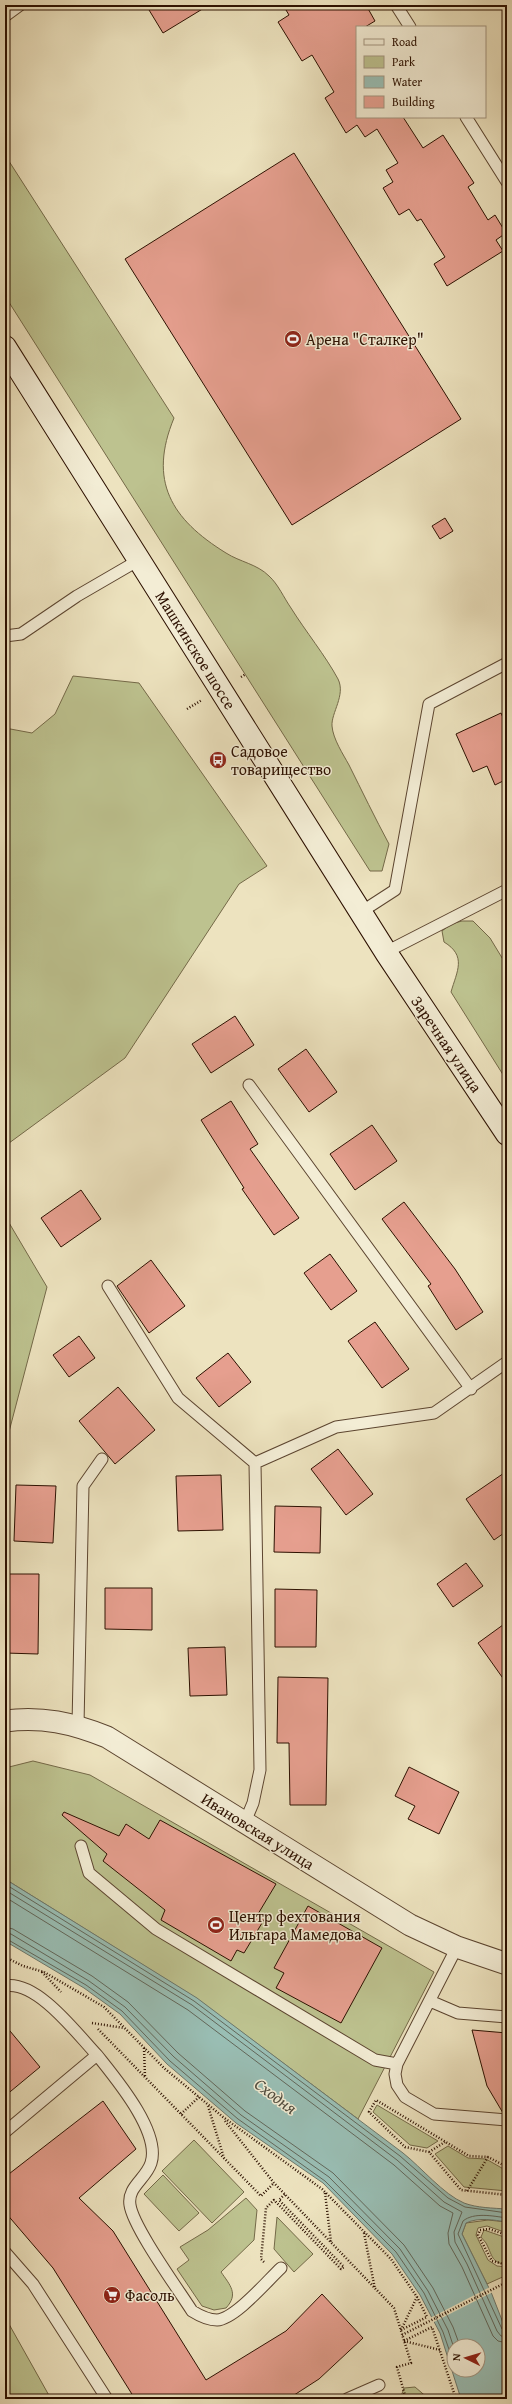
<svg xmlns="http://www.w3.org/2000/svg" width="512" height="2404" font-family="'Gentium Book Plus',serif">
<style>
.green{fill:#bdc28f;stroke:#746948}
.water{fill:#99beb4;stroke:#6d786c;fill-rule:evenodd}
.pier{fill:#ede3bf}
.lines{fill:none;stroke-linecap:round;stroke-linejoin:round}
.shore{stroke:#62675a;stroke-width:1}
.building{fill:#e69f8f;stroke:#2c1000}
.lane-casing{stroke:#5c4530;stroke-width:13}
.street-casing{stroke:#5c4530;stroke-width:23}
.secondary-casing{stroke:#2c1000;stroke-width:24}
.path{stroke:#2c1000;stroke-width:2.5;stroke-dasharray:1 2;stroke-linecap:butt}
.lane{stroke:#f3edd5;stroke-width:11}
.street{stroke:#f3edd5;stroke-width:21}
.secondary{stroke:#f3edd5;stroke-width:22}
.labels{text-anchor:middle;stroke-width:3;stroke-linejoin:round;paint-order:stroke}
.poi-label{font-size:16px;fill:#2c1000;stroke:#f3edd5;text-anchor:start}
.street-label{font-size:16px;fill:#2c1000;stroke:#f3edd5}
.water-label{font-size:17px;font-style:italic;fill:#524d3f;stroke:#f3edd5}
</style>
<rect width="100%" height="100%" fill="#ede3bf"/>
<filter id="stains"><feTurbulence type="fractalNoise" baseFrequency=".005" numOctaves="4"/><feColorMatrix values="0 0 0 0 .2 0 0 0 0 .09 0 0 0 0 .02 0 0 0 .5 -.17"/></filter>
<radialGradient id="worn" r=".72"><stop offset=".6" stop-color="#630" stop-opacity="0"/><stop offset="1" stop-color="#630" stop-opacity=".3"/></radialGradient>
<path class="green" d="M5 155 174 418C148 481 171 519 226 553 240 562 257 564 269 576 278 584 284 598 291 608 306 632 325 655 338 679 346 695 331 713 332 726 333 739 343 754 349 765 362 791 375 818 389 844L382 871H370L5 296Z
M73 676 139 683 267 866 239 884 125 1058 5 1146V728L32 733 55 714Z
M462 921H473L490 938 507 966V1081L451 992C457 971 467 956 444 942L442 931 451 924Z
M5 1216 47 1287 5 1447Z
M33 1761 90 1775 434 1972 358 2119 196 1998 5 1879V1768Z
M377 2105 438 2141 427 2148 410 2145 373 2112Z
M194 2140 244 2192 212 2223 162 2171Z
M448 2146 468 2158 486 2159 507 2171V2191L464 2187 435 2154Z
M163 2175 199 2213 179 2231 144 2194Z
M246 2198 257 2210 254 2240 221 2272C230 2285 239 2294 226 2308L214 2310 202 2306 177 2269 189 2260 180 2247 208 2230Z
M277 2217 313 2254 294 2272 274 2249Z
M488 2220 507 2222V2233L487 2226 478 2228 476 2235 488 2260 497 2266 507 2267V2275L487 2284 462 2234 466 2223Z
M484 2230 507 2238V2264C492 2264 492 2255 487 2245 486 2242 483 2240 481 2237Z
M5 2317 51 2399H5Z
M415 2387 429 2399H400L404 2388Z"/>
<path class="water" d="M5 1879 197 1998 403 2153C422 2168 443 2194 464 2203 477 2208 493 2208 507 2209V2222C493 2220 479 2217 466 2223L462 2234 491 2292 507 2333V2399H461L440 2333 420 2295 392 2254 323 2183 236 2123 167 2064 120 2014 84 1988 5 1941ZM454 2346H478V2370H454Z"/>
<path class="pier" d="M490 2287 493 2292 432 2323 430 2318Z"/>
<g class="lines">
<path class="shore" d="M5 1884 194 2001 400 2156 448 2198 465 2207 507 2213
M5 1890 192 2005 397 2160 444 2202 462 2212 454 2232 455 2242 467 2264 497 2331 501 2336 507 2337
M5 1897 188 2010 394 2165 440 2206 453 2213 448 2233 449 2244 462 2267 493 2336 498 2341 507 2343
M5 1927 13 1929 92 1976 128 2002 178 2053 245 2111 333 2173 404 2245 433 2288 453 2327 460 2346
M5 1933 11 1934 89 1981 125 2007 174 2057 241 2115 329 2177 400 2249 428 2291 448 2330 454 2348
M5 1938 86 1985 122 2011 170 2061 238 2119 325 2181 396 2252 424 2293 443 2332 454 2364
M507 2218C493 2216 474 2212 463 2221L458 2234 502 2329 507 2332"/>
</g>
<path class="building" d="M146 5H209L163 33Z
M283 5H366L375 21 365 27H357V117H403L423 148 443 135 474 183 468 187 488 220 495 215 506 233 496 240 503 251 447 286 434 264 445 257 421 219 417 221 409 209 399 215 383 188 393 182 386 170 398 163 377 129 365 137 357 125 346 133 325 98 334 92 312 55 302 61 278 22 289 15Z
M294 153 461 419 292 525 125 259Z
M445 518 453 531 440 539 432 526Z
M501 713 507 727V779L495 785 487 766 473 772 456 734Z
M235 1016 254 1045 211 1073 192 1044Z
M306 1049 337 1092 309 1112 278 1069Z
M231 1101 258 1144 250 1149 299 1218 274 1235 242 1189 244 1188 201 1120Z
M372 1125 397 1161 355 1190 330 1154Z
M81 1190 101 1219 61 1247 41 1218Z
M404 1202 455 1269 483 1312 456 1330 428 1286 431 1284 382 1219Z
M330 1254 357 1291 331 1310 304 1273Z
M151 1260 185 1306 149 1333 117 1286Z
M375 1322 409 1369 382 1388 348 1341Z
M79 1336 95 1358 69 1377 53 1355Z
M228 1353 251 1382 219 1407 196 1378Z
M118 1387 155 1430 115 1464 79 1421Z
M338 1449 373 1494 346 1515 311 1469Z
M507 1471V1531L494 1540 466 1499Z
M221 1475 223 1530 178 1531 176 1476Z
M16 1485 56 1486 53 1543 14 1541Z
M275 1506 321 1507 320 1553 274 1552Z
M466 1563 483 1586 453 1607 437 1584Z
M5 1574H39L38 1654 5 1653Z
M105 1588H152V1630L105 1629Z
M275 1589 317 1590 316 1647H275Z
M507 1622V1684L478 1643Z
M225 1647 227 1695 190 1696 188 1648Z
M278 1677 328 1678 326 1805H290L289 1743H277Z
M409 1767 459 1792 439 1834 408 1819 415 1806 395 1796Z
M64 1812 119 1836 126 1824 149 1839 160 1820 276 1884 258 1914 265 1918 244 1953 237 1950 231 1961 161 1920 165 1910 103 1861 107 1854 62 1815Z
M308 1906 382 1948 341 2023 276 1988 284 1973 274 1968Z
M5 2025 40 2067 5 2096Z
M472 2030 507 2033V2113H503L487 2086Z
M103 2101 136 2149 79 2198 113 2231 206 2380 286 2331 322 2294 363 2338 319 2379 288 2399H135L53 2268 5 2212V2177Z"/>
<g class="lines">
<defs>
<path id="lane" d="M396 5 410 27
M5 16 20 5
M466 117 507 182
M5 636 21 634 77 596 139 560
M361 912 395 890 429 704 507 663
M386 952 507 890
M249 1085 471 1389
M108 1286 178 1398 255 1463 336 1427 434 1413 507 1362
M78 1725 83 1486 102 1459
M245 1822 253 1803 260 1770 255 1463
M81 1846 89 1873 156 1929 375 2060 397 2064
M457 1947 397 2064 395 2074 397 2085 405 2097 434 2114 507 2120
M5 1986C37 1980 77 2034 97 2055
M430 2001 458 2013 507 2017
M5 2132 97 2055C116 2079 161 2132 151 2163 146 2179 127 2187 130 2205 133 2227 178 2289 192 2311 200 2316 208 2320 217 2320 235 2319 267 2281 281 2268
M5 2252 33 2284 107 2399
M347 2399 379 2385"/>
<path id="street" d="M5 1721C42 1716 72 1723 107 1737L410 1925 457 1947 507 1964"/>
<path id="secondary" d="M5 347 387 954 507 1134"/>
</defs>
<use href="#lane" class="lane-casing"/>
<use href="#street" class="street-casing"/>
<use href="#secondary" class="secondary-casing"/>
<path class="path" d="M241 677 246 674
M187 709 202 700
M5 1957 23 1966 44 1972 104 2007 164 2068 223 2117 322 2189 391 2259 417 2297 427 2317 401 2330
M42 1972 61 1992
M92 2023 124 2028
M98 2029 261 2196 274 2183
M144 2048 145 2077
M208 2106 224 2158
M181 2114 199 2097
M225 2121 274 2183 394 2308 411 2363 397 2367 406 2399
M429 2152 445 2142
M507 2167 488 2157 469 2156 376 2100 369 2112 405 2147 429 2152 461 2190 507 2195
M467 2191 488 2157
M325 2193 331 2242
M364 2233 375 2289
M507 2235 489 2229 480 2230 478 2235 492 2261 507 2265
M264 2262 261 2259 266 2208 274 2200 341 2269 344 2267 279 2200 285 2194
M401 2330 417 2297
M402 2335 507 2282
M404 2341 432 2327 456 2399
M404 2341 440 2350
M442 2399 455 2395"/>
<use href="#lane" class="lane"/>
<use href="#street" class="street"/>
<use href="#secondary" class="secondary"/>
</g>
<defs>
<symbol id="stadium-disc" viewBox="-11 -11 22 22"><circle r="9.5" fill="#8f2418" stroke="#f3edd5"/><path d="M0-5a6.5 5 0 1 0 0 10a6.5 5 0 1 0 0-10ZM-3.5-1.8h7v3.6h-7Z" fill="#fff"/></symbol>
<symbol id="bus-disc" viewBox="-11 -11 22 22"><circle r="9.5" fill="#8f2418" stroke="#f3edd5"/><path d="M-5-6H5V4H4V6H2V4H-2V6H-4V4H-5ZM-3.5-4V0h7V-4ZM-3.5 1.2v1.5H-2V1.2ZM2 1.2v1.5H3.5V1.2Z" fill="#fff"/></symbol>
<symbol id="supermarket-disc" viewBox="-11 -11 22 22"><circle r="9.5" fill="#8f2418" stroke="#f3edd5"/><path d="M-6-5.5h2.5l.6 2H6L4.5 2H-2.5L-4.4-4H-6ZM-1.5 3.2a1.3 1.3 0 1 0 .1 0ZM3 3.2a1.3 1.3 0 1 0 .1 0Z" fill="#fff"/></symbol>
</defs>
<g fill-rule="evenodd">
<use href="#stadium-disc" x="283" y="329" width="20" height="20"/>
<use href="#bus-disc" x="208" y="750" width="20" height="20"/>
<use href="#stadium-disc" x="206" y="1915" width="20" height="20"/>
<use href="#supermarket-disc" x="102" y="2285" width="20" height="20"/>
</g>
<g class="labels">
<g class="poi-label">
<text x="306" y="345">Арена "Сталкер"</text>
<text x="231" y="757">Садовое<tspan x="231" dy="18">товарищество</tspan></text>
<text x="229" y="1922">Центр фехтования<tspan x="229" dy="18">Ильгара Мамедова</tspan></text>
<text x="125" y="2301">Фасоль</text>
</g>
<g class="street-label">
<text transform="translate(196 650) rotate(58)" y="6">Машкинское шоссе</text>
<text transform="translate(447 1044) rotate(56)" y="6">Заречная улица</text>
<text transform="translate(258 1831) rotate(32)" y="6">Ивановская улица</text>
</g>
<g class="water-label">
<text transform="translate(276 2096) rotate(37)" y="6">Сходня</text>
</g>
</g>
<rect width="512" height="2404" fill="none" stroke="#ede3bf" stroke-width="20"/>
<rect x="6" y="6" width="500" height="2392" fill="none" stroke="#2c1000" stroke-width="2"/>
<rect x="10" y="10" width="492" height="2384" fill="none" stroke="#2c1000"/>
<rect x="356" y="26" width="130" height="92" fill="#f3edd5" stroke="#a39580"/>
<rect x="364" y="39" width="20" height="6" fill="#f3edd5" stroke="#a39580"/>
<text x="392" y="46" font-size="12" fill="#2c1000">Road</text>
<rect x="364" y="56" width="20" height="12" fill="#bdc28f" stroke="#a39580"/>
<text x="392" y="66" font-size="12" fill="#2c1000">Park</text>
<rect x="364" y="76" width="20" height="12" fill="#99beb4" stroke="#a39580"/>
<text x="392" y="86" font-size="12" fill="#2c1000">Water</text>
<rect x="364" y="96" width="20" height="12" fill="#e69f8f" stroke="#a39580"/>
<text x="392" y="106" font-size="12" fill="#2c1000">Building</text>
<g transform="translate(466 2358) rotate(275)"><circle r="19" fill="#f3edd5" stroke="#a39580"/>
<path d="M0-3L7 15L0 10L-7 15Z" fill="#8f2418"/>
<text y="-6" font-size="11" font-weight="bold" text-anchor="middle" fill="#2c1000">N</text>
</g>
<rect width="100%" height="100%" filter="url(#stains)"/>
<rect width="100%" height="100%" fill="url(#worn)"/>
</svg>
